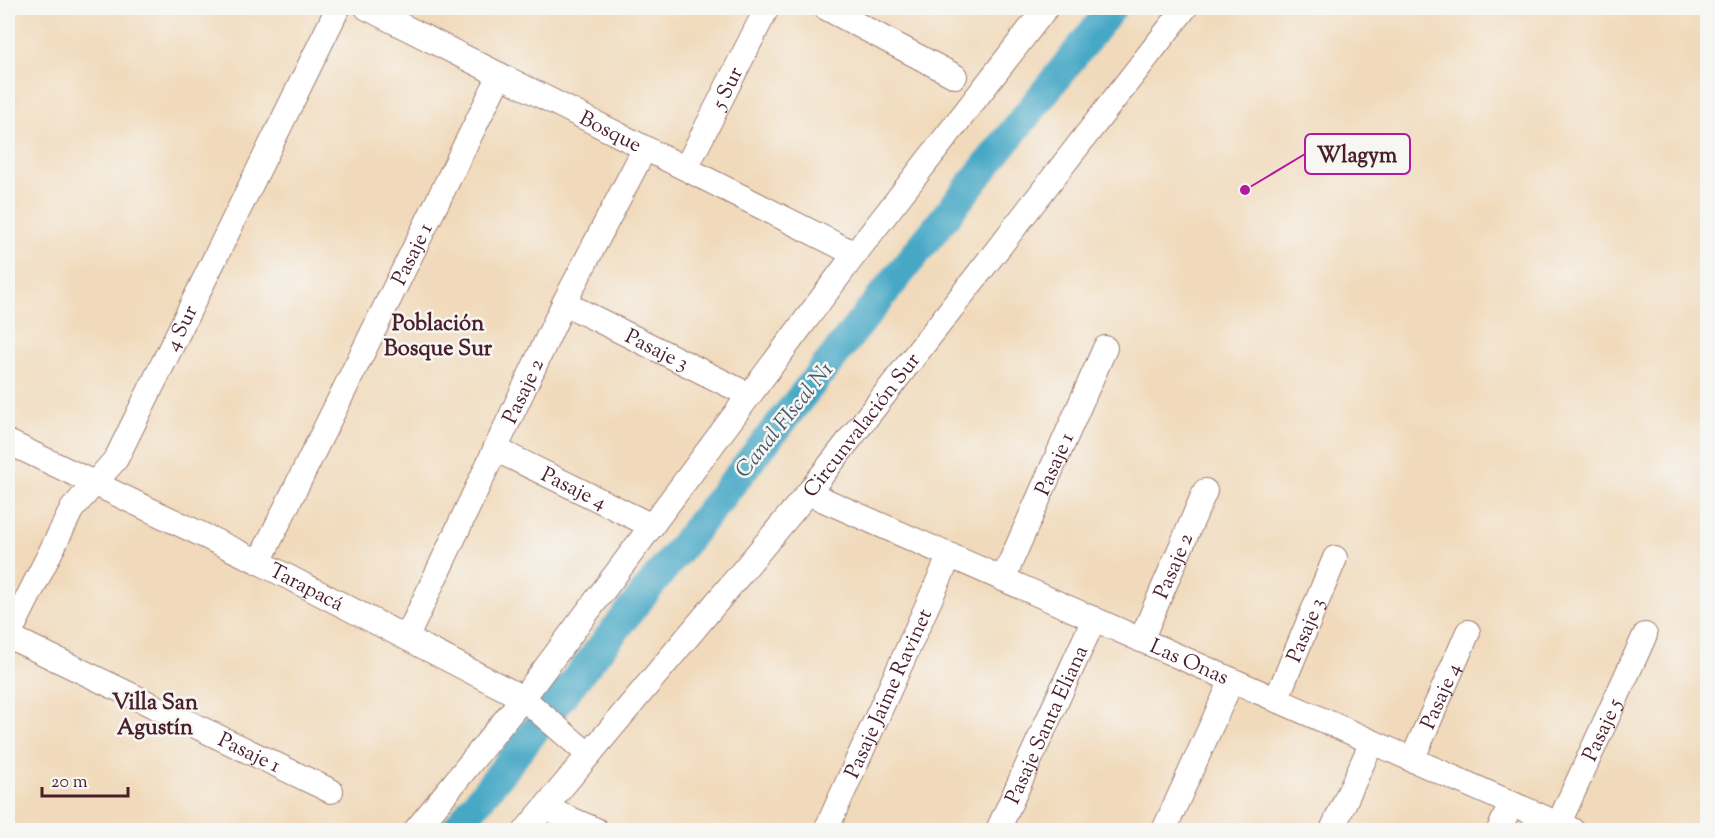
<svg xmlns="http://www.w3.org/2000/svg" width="1715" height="838" font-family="'Sorts Mill Goudy',serif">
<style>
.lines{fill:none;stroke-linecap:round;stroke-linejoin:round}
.canal{stroke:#46a8c6;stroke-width:30}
.minor-casing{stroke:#9e7c73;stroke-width:26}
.minor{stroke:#fff;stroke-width:24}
.labels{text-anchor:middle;stroke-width:5;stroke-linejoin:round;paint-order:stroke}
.street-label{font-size:21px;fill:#4a1f2b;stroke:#f6f6f2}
.neighbourhood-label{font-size:22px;font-weight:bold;fill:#4a1f2b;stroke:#f6f6f2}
.water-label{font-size:22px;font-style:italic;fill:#485669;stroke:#f6f6f2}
.leader{fill:none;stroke:#b5179e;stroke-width:2}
.callout-dot{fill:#b5179e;stroke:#f6f6f2;stroke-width:2}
.callout{fill:#f6f6f2;stroke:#b5179e;stroke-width:2}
.callout-label{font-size:22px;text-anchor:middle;font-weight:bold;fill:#4a1f2b}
</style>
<rect width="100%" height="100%" fill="#f6f6f2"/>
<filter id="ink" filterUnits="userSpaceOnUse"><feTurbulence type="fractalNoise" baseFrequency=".0167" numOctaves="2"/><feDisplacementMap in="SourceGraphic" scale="12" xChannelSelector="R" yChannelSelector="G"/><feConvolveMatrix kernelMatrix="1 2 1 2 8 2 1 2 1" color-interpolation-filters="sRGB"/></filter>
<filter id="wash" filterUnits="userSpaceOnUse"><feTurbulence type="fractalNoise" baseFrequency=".008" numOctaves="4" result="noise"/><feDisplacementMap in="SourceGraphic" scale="24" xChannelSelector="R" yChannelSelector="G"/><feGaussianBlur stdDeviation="1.35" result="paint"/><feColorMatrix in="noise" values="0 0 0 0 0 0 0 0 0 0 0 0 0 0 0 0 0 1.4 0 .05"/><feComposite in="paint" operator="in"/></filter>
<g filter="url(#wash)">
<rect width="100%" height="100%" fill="#f1dabb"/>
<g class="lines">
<path class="canal" d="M455 830 1112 8"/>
</g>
</g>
<g filter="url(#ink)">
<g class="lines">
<defs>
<g id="minor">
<path id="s1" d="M367 8 855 254"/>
<path d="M826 8 955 76"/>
<path id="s2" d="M686 168 767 8"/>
<path id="s3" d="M564 303 749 395"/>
<path id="s4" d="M8 442 259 562 523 698 589 755"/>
<path id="s5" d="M495 449 652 526"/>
<path id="s6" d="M808 493 1572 830"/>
<path id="s7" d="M259 562 500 75"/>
<path id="s8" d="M1003 579 1105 348"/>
<path id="s9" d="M8 636 331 791"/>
<path id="s10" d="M8 637 72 509 116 459 338 8"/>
<path id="s11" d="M407 637 564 303 645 148"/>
<path id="s12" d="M1141 640 1205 491"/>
<path id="s13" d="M1276 700 1335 558"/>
<path id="s14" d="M1412 760 1468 632"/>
<path d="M545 808 596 830"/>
<path id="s15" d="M1558 825 1645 635"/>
<path d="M416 830 523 698 855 254 1046 8"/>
<path id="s16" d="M526 830 808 493 1185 8"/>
<path id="s17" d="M826 830 950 555"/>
<path id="s18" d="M998 830 1094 619"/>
<path d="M1164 830 1232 680"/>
<path d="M1332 830 1372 742"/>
<path d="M1499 830 1511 804"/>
</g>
</defs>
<use href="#minor" class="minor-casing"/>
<use href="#minor" class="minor"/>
</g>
</g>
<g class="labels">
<g class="street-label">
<text dy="7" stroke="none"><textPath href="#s2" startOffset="90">5 Sur</textPath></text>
<text dy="7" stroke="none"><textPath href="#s1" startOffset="273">Bosque</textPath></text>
<text dy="7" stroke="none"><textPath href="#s7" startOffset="344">Pasaje 1</textPath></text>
<text dy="7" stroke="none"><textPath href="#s10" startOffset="356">4 Sur</textPath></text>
<text dy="7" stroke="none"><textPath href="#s3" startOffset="104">Pasaje 3</textPath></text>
<text dy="7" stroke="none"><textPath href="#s11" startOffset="272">Pasaje 2</textPath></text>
<text dy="7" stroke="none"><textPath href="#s16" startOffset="526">Circunvalación Sur</textPath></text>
<text dy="7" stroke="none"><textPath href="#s8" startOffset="126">Pasaje 1</textPath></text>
<text dy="7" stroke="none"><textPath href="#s5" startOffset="88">Pasaje 4</textPath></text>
<text dy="7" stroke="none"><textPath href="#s12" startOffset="81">Pasaje 2</textPath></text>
<text dy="7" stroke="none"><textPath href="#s4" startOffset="332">Tarapacá</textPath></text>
<text dy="7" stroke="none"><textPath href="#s13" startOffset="76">Pasaje 3</textPath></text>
<text dy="7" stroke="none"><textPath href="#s6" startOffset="417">Las Onas</textPath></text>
<text dy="7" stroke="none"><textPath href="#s17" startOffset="150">Pasaje Jaime Ravinet</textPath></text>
<text dy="7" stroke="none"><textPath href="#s14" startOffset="70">Pasaje 4</textPath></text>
<text dy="7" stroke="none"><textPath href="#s18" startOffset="116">Pasaje Santa Eliana</textPath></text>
<text dy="7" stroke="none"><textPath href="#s15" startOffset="105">Pasaje 5</textPath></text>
<text dy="7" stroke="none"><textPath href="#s9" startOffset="268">Pasaje 1</textPath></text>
</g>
<g class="neighbourhood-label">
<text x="438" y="330">Población<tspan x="438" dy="25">Bosque Sur</tspan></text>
<text x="155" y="709">Villa San<tspan x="155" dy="25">Agustín</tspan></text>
</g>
<g class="water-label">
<text transform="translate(783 419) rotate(-51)" y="8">Canal FIscal N1</text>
</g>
</g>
<path class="leader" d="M1245 190L1305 154"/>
<circle class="callout-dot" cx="1245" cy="190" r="6"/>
<rect class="callout" x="1305" y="134" width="105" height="40" rx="6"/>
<g class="callout-label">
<text x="1357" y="162">Wlagym</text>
</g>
<rect width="1715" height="838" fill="none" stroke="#f6f6f2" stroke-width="30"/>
<path d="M42 787v9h86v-9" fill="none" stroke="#4a1f2b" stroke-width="3"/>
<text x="51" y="787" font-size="18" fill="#4a1f2b" stroke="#f6f6f2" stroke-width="4.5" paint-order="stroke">20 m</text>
</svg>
